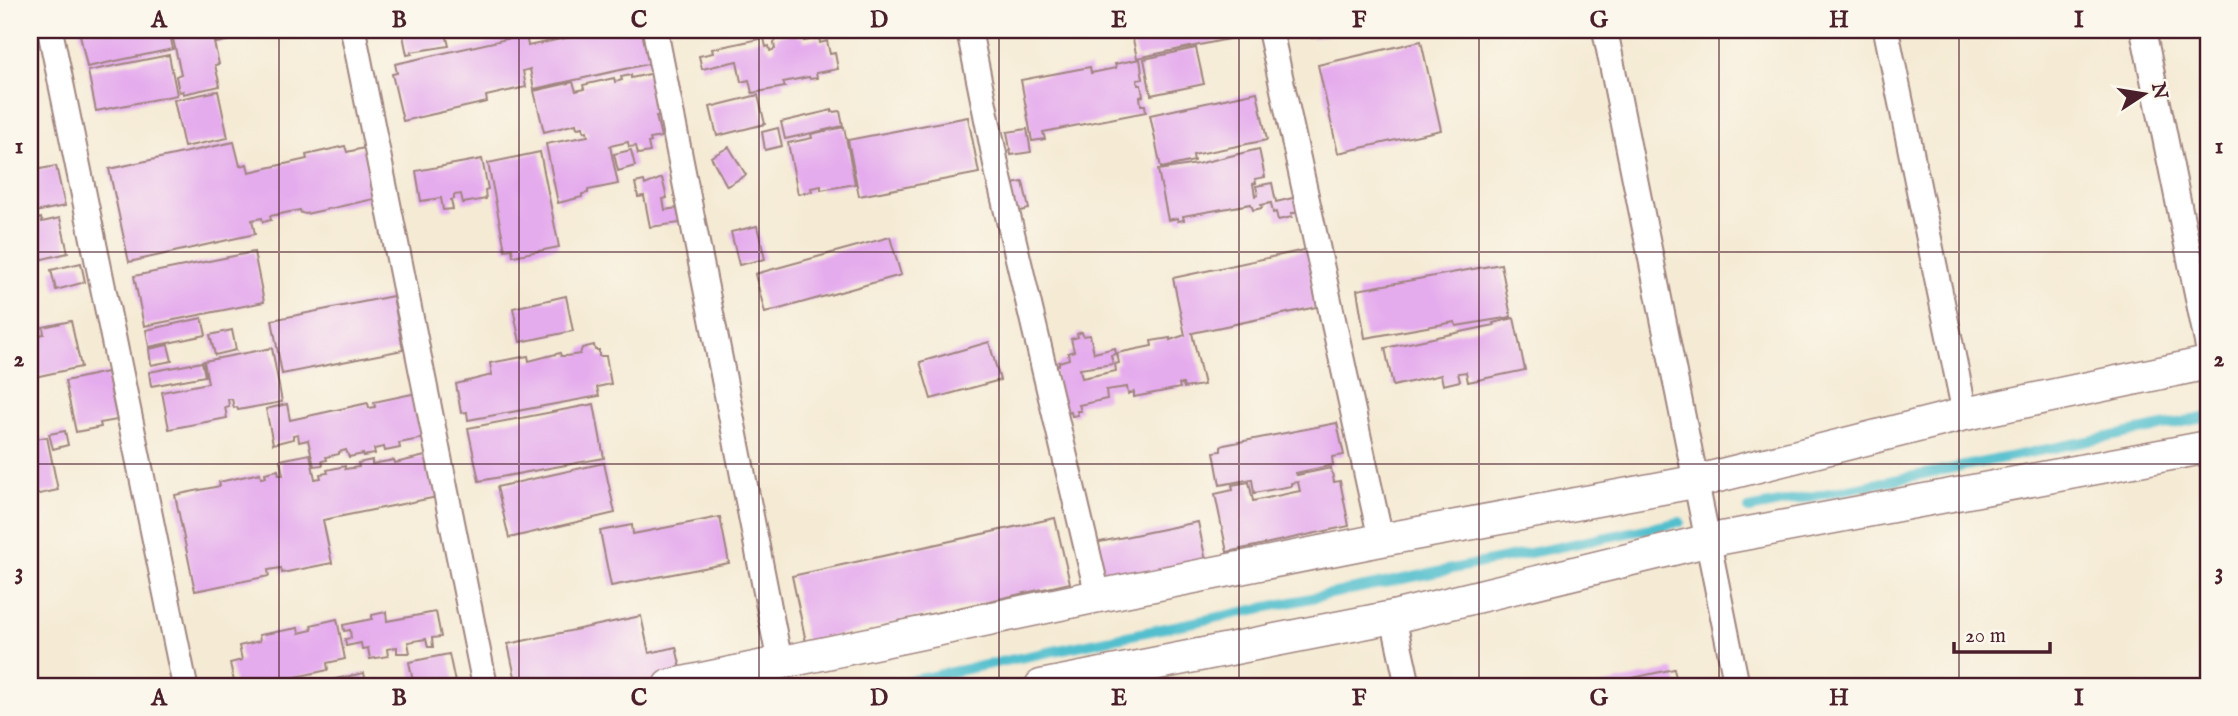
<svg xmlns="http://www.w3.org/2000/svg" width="2238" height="716" font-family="'IM FELL English',serif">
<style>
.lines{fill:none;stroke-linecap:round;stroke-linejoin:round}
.stream{stroke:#53bfce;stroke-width:10}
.building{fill:#e5aced}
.minor-casing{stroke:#a08580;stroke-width:28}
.tertiary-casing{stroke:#a08580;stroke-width:35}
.minor{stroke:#fff;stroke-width:24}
.tertiary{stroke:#fff;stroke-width:32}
.grid{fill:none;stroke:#4a1f2b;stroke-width:2;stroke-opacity:0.55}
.neatline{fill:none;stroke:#4a1f2b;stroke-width:2.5}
.grid-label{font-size:23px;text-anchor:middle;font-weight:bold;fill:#4a1f2b}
</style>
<rect width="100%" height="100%" fill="#fbf7ec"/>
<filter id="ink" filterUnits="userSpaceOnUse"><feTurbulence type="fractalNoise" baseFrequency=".0143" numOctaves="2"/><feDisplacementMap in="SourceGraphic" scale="14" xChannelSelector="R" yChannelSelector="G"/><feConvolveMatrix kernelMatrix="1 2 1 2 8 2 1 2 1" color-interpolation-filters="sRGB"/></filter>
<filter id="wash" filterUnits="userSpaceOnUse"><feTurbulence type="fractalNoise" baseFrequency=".00686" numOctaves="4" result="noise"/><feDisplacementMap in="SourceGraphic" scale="28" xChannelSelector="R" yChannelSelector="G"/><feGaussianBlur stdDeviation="1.57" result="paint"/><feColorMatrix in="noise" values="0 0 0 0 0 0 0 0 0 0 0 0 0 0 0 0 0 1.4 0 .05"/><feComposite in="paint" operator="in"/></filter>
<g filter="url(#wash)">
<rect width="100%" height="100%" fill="#f5ebd5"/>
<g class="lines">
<path class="stream" d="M1749 509 2208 417
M884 686 1680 522"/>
</g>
<g id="blocks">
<path class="building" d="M79 30H169L173 49 87 67Z
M171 30H211L219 64 215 65 220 86 183 94V91L179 92 176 76 181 74Z
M213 30H274V31L216 43Z
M402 30H445L449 46 411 52 412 54 407 55Z
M524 30H544L526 35 528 46 603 30H649L657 62 534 89 530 69 523 71 526 87 486 96 487 102 403 121 392 74 397 73 395 64 525 35Z
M1131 30H1261L1262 32 1137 58Z
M1310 30H1346V31L1312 38Z
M796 32 797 37 803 36 804 41 819 38 820 43 827 41 830 54 835 53 838 69 816 73 817 78 810 79 809 77 783 82 785 87 752 93 749 80 741 82 737 61 702 69 699 56 713 53 712 49 764 38 766 47 769 46 770 51 775 49 774 43 779 36Z
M1421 41 1441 130 1338 153 1318 65Z
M1196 48 1204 84 1151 95 1144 59Z
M169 55 177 95 96 111 88 71Z
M1140 59 1143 79 1137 80 1138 85H1141L1143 96 1140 97 1141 105H1145L1146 112 1043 132 1045 139 1032 141 1021 80 1090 67 1091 73 1116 68 1115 64Z
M668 70 677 111 656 116 661 137 650 139 651 142 648 143 650 152 638 154 636 146 629 147 628 142 610 146 618 184 588 190V193L582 194V197L558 203 546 144 588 136 587 131 584 132 583 127 577 128 576 124 544 132 534 91 573 82 576 91 584 89 583 85 614 78 615 82 622 80 621 77 631 75V78Z
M218 91 228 138 184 147 174 100Z
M1257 92 1267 140 1193 155 1194 161 1161 168 1150 115Z
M758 95 765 124 717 136 710 107Z
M832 110V112L840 111 843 126 785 139 781 122Z
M968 117 979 173 859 196 848 140Z
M844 127 855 184 821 190V186L811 188 812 192 798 194 788 143 812 138 811 134Z
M778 128 782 146 765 150 762 132Z
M1027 129 1031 152 1011 155 1007 132Z
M234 142 240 166 247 164 249 172 307 159 306 155 345 146 347 152 364 148 368 168 377 167 383 197 306 214 301 213 300 210 270 216 271 220 263 222 262 218 252 220 255 234 129 262 109 169Z
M729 147 746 175 727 186 711 157Z
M1259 149 1265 177 1255 179 1256 183 1253 184 1255 196 1258 195 1256 186 1272 183 1276 202 1297 197 1300 213H1291L1292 217 1278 220 1276 212 1273 213 1271 203 1261 205 1262 208 1253 210 1251 204 1183 216 1184 220 1178 221V218L1168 220 1158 170 1197 164Z
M631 150 635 166 618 171 614 154Z
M540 152 559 247 513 256 512 249 505 250 488 163Z
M482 159 488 189 485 190 486 199 463 203 461 194 454 195V199L451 200 453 209 443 210 441 198 421 201 416 171Z
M56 166 65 206 30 213V171Z
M662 178 667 198 663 199 665 210 677 208 680 223 650 227 644 196 638 197 635 183 644 181 645 185Z
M1023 182 1029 209 1013 213 1007 185Z
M41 218 42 222 60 218 68 253 30 262V221Z
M757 226 765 259 739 265 731 232Z
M890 237 901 275 765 313 755 274Z
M1314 248 1326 305 1192 333 1204 385 1184 388 1183 384H1179L1180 388 1134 397V392L1128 394 1127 387 1106 390 1107 399 1079 405 1081 411H1077L1078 415 1072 416 1071 412 1060 414 1054 366 1059 365V362L1069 359 1068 353 1074 351 1071 339 1078 337 1077 334 1082 332 1083 336 1090 335 1094 353 1115 348 1116 354 1111 355 1113 364 1080 369 1082 378 1116 371 1115 364 1119 363 1117 353 1152 346 1151 341 1170 338V340L1185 335 1173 278Z
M254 252 264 302 144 326 134 276Z
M81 263 85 282 56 290 51 270Z
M1501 264 1511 317 1456 326 1455 322 1365 338 1357 290Z
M393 296 403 350 282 374 272 320Z
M566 296 573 331 520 342 513 308Z
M202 318 206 335 149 347 146 330Z
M1514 318 1525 370 1468 382 1466 372 1458 373 1460 381 1443 385 1441 375 1393 386 1385 348 1494 325 1493 323Z
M71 321 81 367 30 378V337L44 334 43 327Z
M232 330 236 350 215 355 210 335Z
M989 342 1000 380 931 399 920 362Z
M168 345 172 361 151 365 149 349Z
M594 345 595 350H599V356H606L611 384 597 387 599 396 468 420 467 412 461 413 456 384 492 375 490 363 528 356 529 361 560 353 561 356H566L580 354 582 348Z
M272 348 282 402 238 410 237 407 234 408 232 399H228L229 406 225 407 227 418 169 429 162 392 208 383 204 361Z
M202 362 205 376 151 386 149 372Z
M107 372 117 420 100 423 101 427 76 432 65 381Z
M431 390 430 437 399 443 400 448 385 451 384 447 374 449 375 454 363 456V454L349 457 346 450 339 452V454L326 457 327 460 322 461 323 465 314 466 308 440 299 442 298 434 293 435V439L273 444 266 409 287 404 290 420 368 403 369 408 375 407 374 402Z
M594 404 604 458 479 481 468 428Z
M1337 423 1344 455 1332 457 1333 465 1296 473 1297 475 1331 468 1334 482 1340 481 1349 526 1227 552 1215 494 1233 490 1232 485 1249 482 1253 501 1300 491 1298 482 1291 483V486L1254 493 1252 479 1220 485 1214 452 1221 451V447L1224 445Z
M65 431 68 445 53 449 49 434Z
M47 437 58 490 30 496V440Z
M310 454 315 479 321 478 320 474 328 473 327 470 345 466V469L359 467 358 463 372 460V464L394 460 395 463 434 454 447 495 323 520 332 563 282 573 281 568 268 570 269 576 195 591 175 495 220 486 219 482 260 473 261 478 266 477 265 473 278 470 279 475H283L280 460Z
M604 463 615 513 509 538 497 487Z
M720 517 729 563 611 586 600 531 632 525 633 534Z
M1055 518 1070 583 806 642 792 576Z
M1198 522 1208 571 1096 595 1085 545Z
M386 612 387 621 436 612 441 637 432 638 433 647H428L426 639 408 642 410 653H397V647L387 649 388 656 370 659 368 648 362 649 361 643 346 646 345 639 351 638 350 630 344 631 343 625 372 619V615Z
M641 616 649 653 676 647 685 686H517L508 644Z
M337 619 345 659 327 663 328 670 291 678 292 681 287 682 288 685 235 686 230 663 242 660 239 646 260 641 259 635 298 628 299 633 312 630 311 625Z
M449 654 455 682 433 686H414L409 662Z
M1674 669 1678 686H1601L1600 685Z
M364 673 367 686H327L326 681Z"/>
</g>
</g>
<g filter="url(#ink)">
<use href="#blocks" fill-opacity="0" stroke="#a08580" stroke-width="2"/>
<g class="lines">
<defs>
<path id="minor" d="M50 30 185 686
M353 30 485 686
M655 30 780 663
M969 30 998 174 1098 596
M1270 30 1381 540
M1605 30 1737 686
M1886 30 1965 414
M2143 30 2208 347
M1393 617 1408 686"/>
<path id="tertiary" d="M669 686 1098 596 1381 540 1694 482 1965 414 2208 363
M1041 686 1393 617 1706 541 2208 447"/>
</defs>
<use href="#minor" class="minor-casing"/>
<use href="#tertiary" class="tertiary-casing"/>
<use href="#minor" class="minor"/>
<use href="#tertiary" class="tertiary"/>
</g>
</g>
<path class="grid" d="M279 30V686M519 30V686M759 30V686M999 30V686M1239 30V686M1479 30V686M1719 30V686M1959 30V686M30 252H2208M30 464H2208"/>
<rect width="2238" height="716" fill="none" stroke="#fbf7ec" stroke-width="77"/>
<g transform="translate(2144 94) rotate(78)" stroke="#fbf7ec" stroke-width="5" paint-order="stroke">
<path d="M0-5L12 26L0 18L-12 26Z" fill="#4a1f2b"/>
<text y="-10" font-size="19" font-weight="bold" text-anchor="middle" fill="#4a1f2b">N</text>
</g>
<path d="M1954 642v10h96v-10" fill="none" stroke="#4a1f2b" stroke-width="3.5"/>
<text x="1965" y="642" font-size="21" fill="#4a1f2b" stroke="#fbf7ec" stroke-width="5" paint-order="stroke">20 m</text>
<rect x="38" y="38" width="2162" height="640" class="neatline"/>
<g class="grid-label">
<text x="159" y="27">A</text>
<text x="399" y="27">B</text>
<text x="639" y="27">C</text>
<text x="879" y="27">D</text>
<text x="1119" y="27">E</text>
<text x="1359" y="27">F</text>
<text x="1599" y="27">G</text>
<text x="1839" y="27">H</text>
<text x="2079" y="27">I</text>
<text x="19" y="153">1</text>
<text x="2219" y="153">1</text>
<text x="19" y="366">2</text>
<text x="2219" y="366">2</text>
<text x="19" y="579">3</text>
<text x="2219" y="579">3</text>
<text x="159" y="705">A</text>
<text x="399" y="705">B</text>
<text x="639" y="705">C</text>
<text x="879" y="705">D</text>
<text x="1119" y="705">E</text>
<text x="1359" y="705">F</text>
<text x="1599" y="705">G</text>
<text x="1839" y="705">H</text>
<text x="2079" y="705">I</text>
</g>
</svg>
